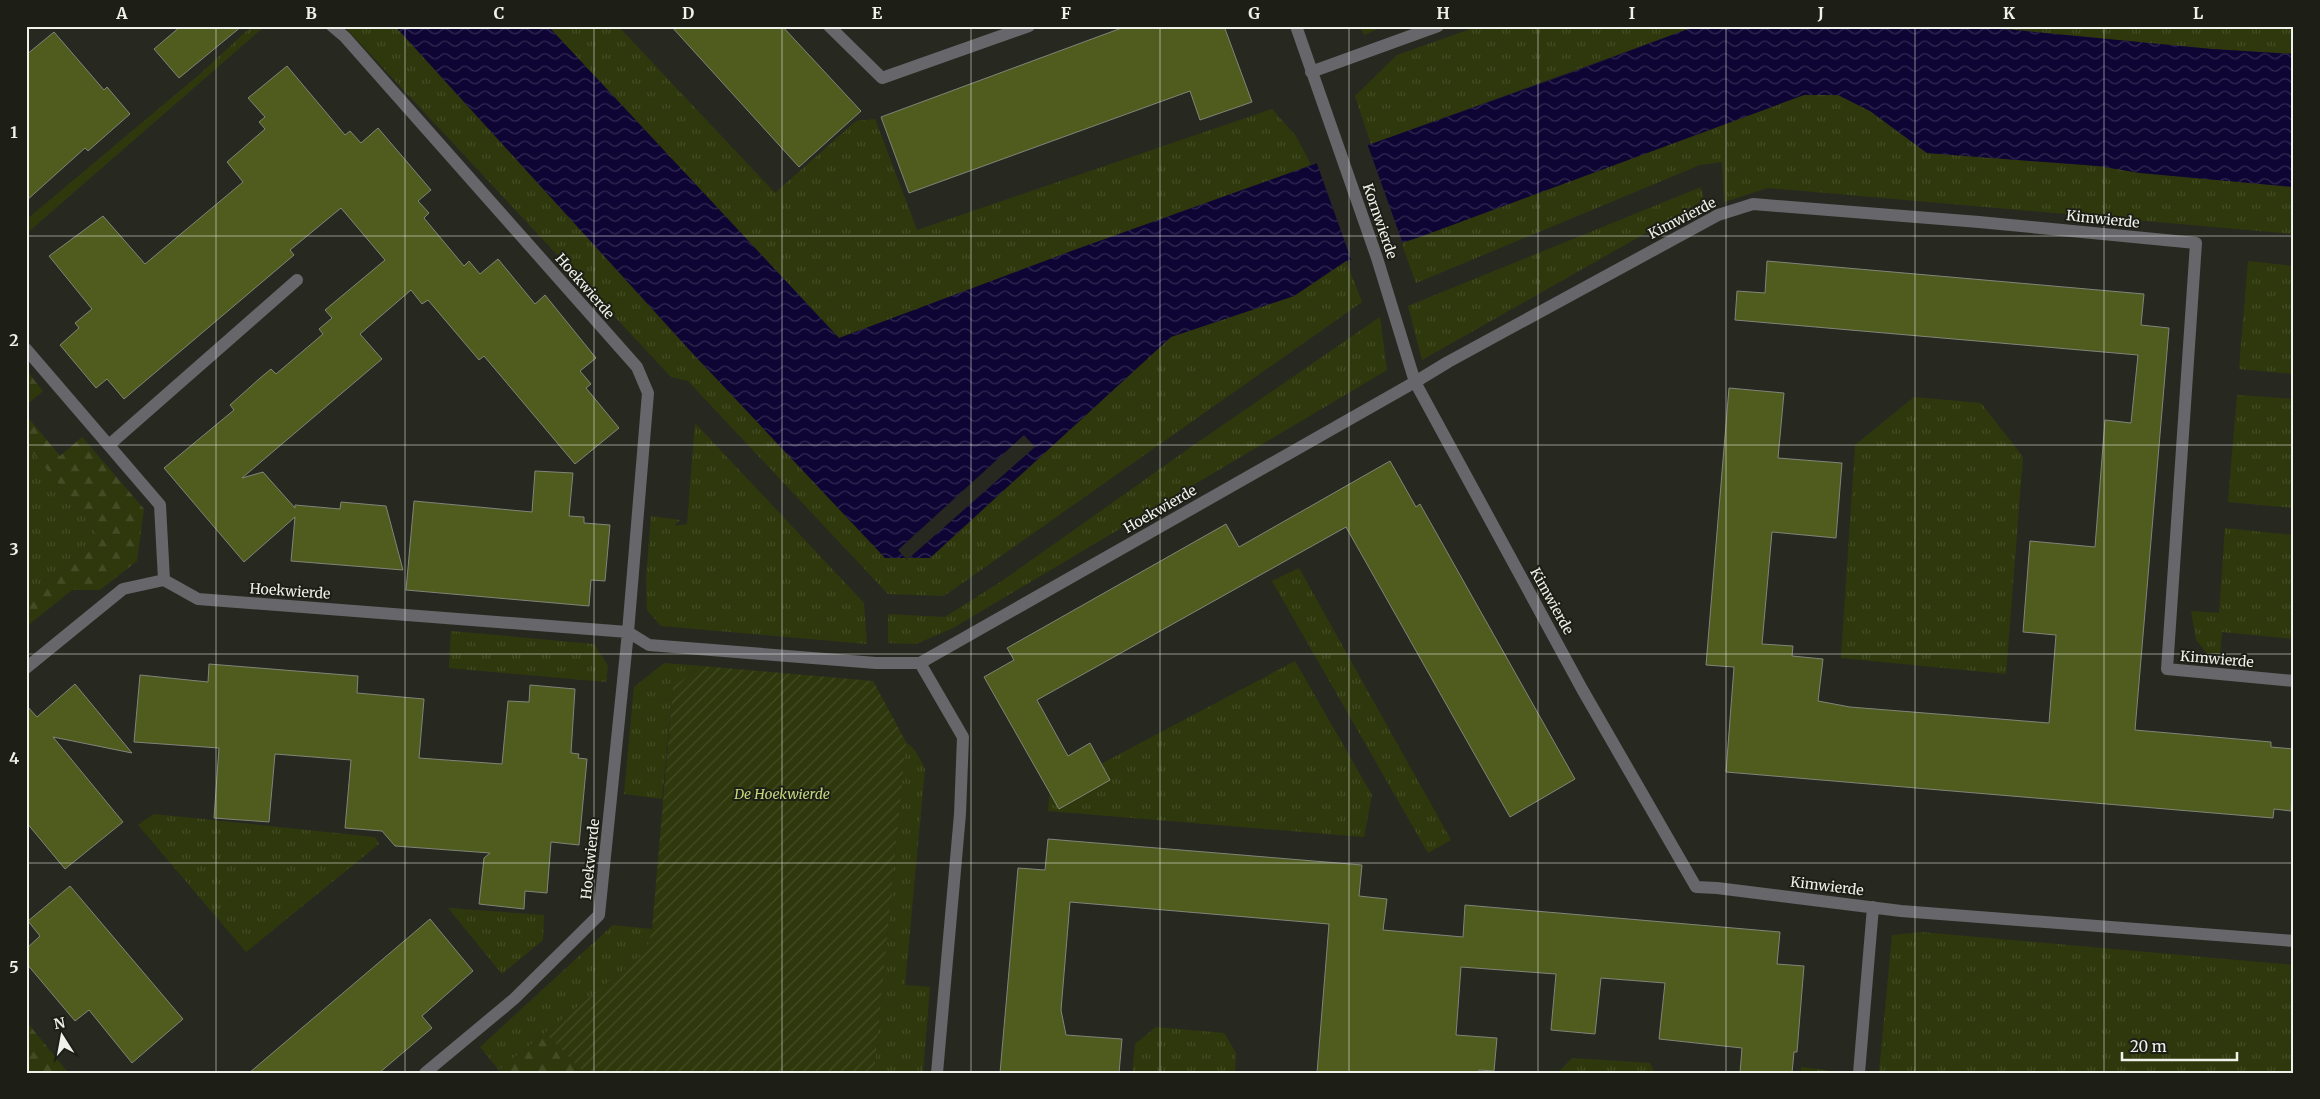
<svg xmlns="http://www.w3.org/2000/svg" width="2320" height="1099" font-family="Merriweather,serif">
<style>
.grass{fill:url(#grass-tufts)}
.forest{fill:url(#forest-firs)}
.garden{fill:url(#garden-furrows)}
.water{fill:url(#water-waves)}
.pier{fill:#272920}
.building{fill:#4f5c1e;stroke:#81847a}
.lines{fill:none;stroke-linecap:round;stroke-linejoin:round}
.street{stroke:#66666b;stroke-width:12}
.grid{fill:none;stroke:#eff1eb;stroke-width:1;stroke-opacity:0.55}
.labels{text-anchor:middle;stroke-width:4;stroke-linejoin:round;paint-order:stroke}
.street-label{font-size:14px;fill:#eff1eb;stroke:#1d1f17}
.park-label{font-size:14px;font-style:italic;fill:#c2d77e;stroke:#1d1f17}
.neatline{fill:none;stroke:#eff1eb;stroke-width:2}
.grid-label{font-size:16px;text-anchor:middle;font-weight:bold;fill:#eff1eb}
</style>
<defs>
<pattern id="grass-tufts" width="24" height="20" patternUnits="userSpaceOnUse" patternTransform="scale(1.25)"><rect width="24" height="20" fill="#2f380c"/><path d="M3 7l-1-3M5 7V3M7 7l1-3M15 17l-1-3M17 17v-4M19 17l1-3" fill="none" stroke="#434c24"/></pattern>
<pattern id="forest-firs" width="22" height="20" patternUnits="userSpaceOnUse" patternTransform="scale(1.25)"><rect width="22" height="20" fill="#2f380c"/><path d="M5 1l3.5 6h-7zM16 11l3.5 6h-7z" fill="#434c24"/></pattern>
<pattern id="garden-furrows" width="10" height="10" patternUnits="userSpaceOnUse" patternTransform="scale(1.25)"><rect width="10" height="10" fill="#2f380c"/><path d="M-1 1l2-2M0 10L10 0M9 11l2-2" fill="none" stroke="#434c24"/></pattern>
<pattern id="water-waves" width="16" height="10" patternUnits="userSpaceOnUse" patternTransform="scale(1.25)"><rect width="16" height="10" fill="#0e0534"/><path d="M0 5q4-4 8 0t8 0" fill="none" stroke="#312a52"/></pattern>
</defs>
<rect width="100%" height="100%" fill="#272920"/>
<path class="grass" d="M252 26H265L26 234V220L200 74Z
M344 26H395L695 356 930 558 1171 337 1294 296 1346 261 1362 302 944 596 888 594 688 381 671 377Z
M548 26H618L775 193 856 121 875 119 917 230 1272 109 1296 136 1311 165 839 338Z
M1360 26H1385L1364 35Z
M1479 26H1696L1371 144 1355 96 1397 55Z
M1973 26H2294V54L2212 49Z
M1804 95H1838L1870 111 1927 153 2098 166 2140 173 2294 187V234L1768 188 1724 202 1722 162 1700 165 1416 283 1401 242Z
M1701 187 1704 200 1422 360 1408 306Z
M2248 261 2294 266V374L2239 369Z
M1380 317 1387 370 953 628 916 644 888 643V614L945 617 1002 581 1191 447Z
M2237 395 2294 399V508L2228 502Z
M1914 397 1981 403 2023 457 2006 674 1841 658 1855 445Z
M695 423 864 603 867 644 661 626 647 610 646 580 651 516 680 520 674 526 687 524Z
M26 445 92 523 100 543 26 600Z
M2225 528 2294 535V639L2222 632 2220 654 2207 653 2196 640 2191 611 2219 613Z
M1299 568 1451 840 1428 853 1272 581Z
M451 631 594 644 608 666 606 682 449 668Z
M1295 661 1372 795 1364 837 1048 811 1050 791Z
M664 663 702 666 673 687 662 799 624 794 634 687Z
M906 742 915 750 925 769 905 985 930 987 923 1073H874Z
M154 814 375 837 379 844 246 952 138 825Z
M448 908 544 915 543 940 502 974Z
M613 925 652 929 647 951 499 1070 480 1047Z
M1921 932 2294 965V1073H1879L1892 935Z
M1156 1027 1224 1033 1236 1053 1235 1073H1132L1135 1044Z
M1572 1058 1650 1063 1655 1073H1558Z
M1801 1067 1839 1072V1073H1801Z"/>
<path class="forest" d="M26 370 43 391 26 405Z
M26 415 60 456 82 437 144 509 137 561 100 590H72L26 627V600L100 543 92 523 26 445Z
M26 1021 65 1069 69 1073H26Z
M545 1033 585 1073H495Z"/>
<path class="garden" d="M702 666 873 681 906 742 874 1073H585L545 1033 647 951 652 929 673 687Z"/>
<path class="water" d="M395 26H548L839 338 1074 250 1573 72 1696 26H1973L2212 49 2294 54V187L2140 173 2098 166 1927 153 1870 111 1838 95H1804L1420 237 1346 261 1294 296 1171 337 930 558H885L695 356Z"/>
<path class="pier" d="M1367 143 1403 244 1352 262 1316 161Z
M1024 435 1035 447 907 560 898 550Z"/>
<path class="building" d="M181 26H242L179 78 154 49Z
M671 26H782L861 111 799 167Z
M1127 26H1224L1252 102 1200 120 1190 91 909 193 881 117Z
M54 32 104 90 107 87 130 114 88 151 85 148 26 201V55Z
M287 66 345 135 350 131 361 143 378 128 431 190 418 201 429 213 424 218 464 266 469 261 480 274 498 259 535 304 545 295 596 358 580 371 591 384 586 388 619 428 575 464 484 356 479 360 428 300 422 304 411 290 360 334 382 359 242 478 263 472 295 508V505L340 509 341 502 386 506 403 570 291 561 295 517 244 562 164 468 234 410 230 405 259 379 271 369 276 374 323 334 319 329 332 318 325 310 385 260 341 208 290 250 294 255 124 399 107 379 96 388 60 345 79 328 75 323 92 309 49 256 103 216 145 264 243 182 227 162 265 129 259 122 265 117 248 98Z
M1767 261 2144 294 2141 325 2169 328 2135 730 2271 742V747L2294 749 2291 811 2274 809 2273 818 1726 772 1734 667 1706 665 1729 388 1784 393 1778 458 1842 463 1836 538 1772 532 1762 644 1793 646 1792 656 1823 659 1818 701 1850 707 2049 723 2056 635 2023 632 2030 541 2095 547 2105 420 2131 423 2138 355 1735 320 1737 291 1765 293Z
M1390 461 1416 507 1420 504 1575 779 1510 817 1346 527 1037 700 1068 756 1090 743 1110 780 1059 809 984 677 1014 660 1007 648 1226 524 1239 547Z
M535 471 573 473 569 516 584 517V523L610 525 605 581 591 580 589 606 406 590 414 501 532 512Z
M209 664 358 676 357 693 424 699 419 758 502 764 508 701 529 702 530 685 575 689 571 753 579 754 578 758 587 759 579 845 551 842 547 893 525 891 524 909 479 904 484 858 490 853 395 846 382 831 345 828 351 760 275 754 269 822 214 818 219 748 134 742 140 675 208 682Z
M75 684 132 753 53 737 123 822 65 869 26 822V705L37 717Z
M1048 839 1362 865 1359 896 1387 899 1383 930 1463 937 1465 905 1780 932 1777 964 1804 966 1797 1052H1794L1792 1073H1740L1742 1048 1659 1039 1665 983 1601 978 1595 1034 1551 1030 1556 974 1461 967 1456 1035 1497 1038 1494 1071 1479 1070 1478 1073H1317L1329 924 1070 902 1061 1010 1066 1035 1122 1039 1119 1073H1000L1018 868 1045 870Z
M70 886 183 1019 132 1063 89 1010 75 1021 26 963V949L40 936 28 921Z
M430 919 473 971 422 1016 432 1028 379 1073H249Z"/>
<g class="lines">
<path class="street" d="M332 26 345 37 637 367 648 393 628 632 599 915 514 999 425 1073
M829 26 882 78 1029 26
M1311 72 1438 26
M26 349 160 505 164 580 198 599 628 632 649 645 876 663H920L1415 382 1377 258 1296 26
M109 445 297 280
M920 663 963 737 960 814 937 1073
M26 668 123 589 164 580
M2294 681 2167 669 2196 243 1979 222 1753 204 1718 215 1448 362 1415 382 1582 689 1696 887 1717 888 1901 911 2294 941
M1859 1073 1873 907"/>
</g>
<path class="grid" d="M216 26V1073M405 26V1073M594 26V1073M782 26V1073M971 26V1073M1160 26V1073M1349 26V1073M1538 26V1073M1726 26V1073M1915 26V1073M2104 26V1073M26 236H2294M26 445H2294M26 654H2294M26 863H2294"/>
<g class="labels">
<g class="street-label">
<text transform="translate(1682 218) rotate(-27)" y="5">Kimwierde</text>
<text transform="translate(2103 219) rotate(6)" y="5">Kimwierde</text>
<text transform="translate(1380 221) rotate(71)" y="5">Kornwierde</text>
<text transform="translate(585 286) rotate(49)" y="5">Hoekwierde</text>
<text transform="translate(1160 509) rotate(-30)" y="5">Hoekwierde</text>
<text transform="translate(290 591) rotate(4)" y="5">Hoekwierde</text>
<text transform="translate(1552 601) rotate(61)" y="5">Kimwierde</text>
<text transform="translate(2217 659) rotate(5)" y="5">Kimwierde</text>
<text transform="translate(590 859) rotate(-84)" y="5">Hoekwierde</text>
<text transform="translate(1827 886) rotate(7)" y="5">Kimwierde</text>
</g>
<g class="park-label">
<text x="782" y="799">De Hoekwierde</text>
</g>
</g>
<rect width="2320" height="1099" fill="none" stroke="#1d1f17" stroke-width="55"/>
<g transform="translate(62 1036) rotate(349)" stroke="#1d1f17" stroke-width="4" paint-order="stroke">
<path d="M0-4L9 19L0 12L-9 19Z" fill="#eff1eb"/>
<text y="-8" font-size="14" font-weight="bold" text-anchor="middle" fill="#eff1eb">N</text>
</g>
<path d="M2122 1052v8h115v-8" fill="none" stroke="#eff1eb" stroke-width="2.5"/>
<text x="2130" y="1052" font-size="15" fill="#eff1eb" stroke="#1d1f17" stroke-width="4" paint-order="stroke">20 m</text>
<rect x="28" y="28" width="2264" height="1044" class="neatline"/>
<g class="grid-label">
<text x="122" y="19">A</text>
<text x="311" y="19">B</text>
<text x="499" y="19">C</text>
<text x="688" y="19">D</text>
<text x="877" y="19">E</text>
<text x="1066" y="19">F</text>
<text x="1254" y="19">G</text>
<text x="1443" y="19">H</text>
<text x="1632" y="19">I</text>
<text x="1821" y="19">J</text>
<text x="2009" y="19">K</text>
<text x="2198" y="19">L</text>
<text x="14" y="138">1</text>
<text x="14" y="346">2</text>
<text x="14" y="555">3</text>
<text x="14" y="764">4</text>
<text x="14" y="973">5</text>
</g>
</svg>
